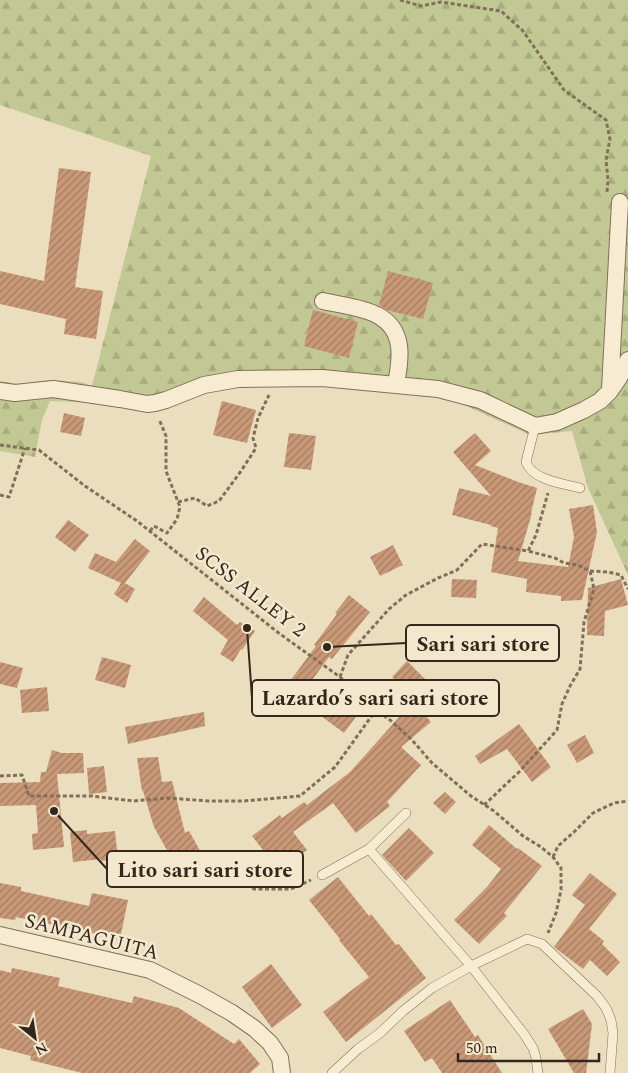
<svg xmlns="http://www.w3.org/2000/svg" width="628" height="1073" font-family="Spectral,serif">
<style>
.forest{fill:url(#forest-firs)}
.building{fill:url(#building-hatch)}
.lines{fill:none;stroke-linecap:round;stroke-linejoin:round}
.lane-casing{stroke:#836f59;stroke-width:10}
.street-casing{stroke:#836f59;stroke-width:18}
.path{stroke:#836f59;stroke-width:3;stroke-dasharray:4 2.5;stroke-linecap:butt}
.lane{stroke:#f7ecd2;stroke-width:9}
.street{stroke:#f7ecd2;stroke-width:16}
.labels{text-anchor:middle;stroke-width:5;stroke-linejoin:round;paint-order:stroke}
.street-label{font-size:20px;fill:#33271c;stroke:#f3e8ce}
.leader{fill:none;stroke:#33271c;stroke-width:2}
.callout-dot{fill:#33271c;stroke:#f3e8ce;stroke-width:2}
.callout{fill:#f3e8ce;stroke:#33271c;stroke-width:2}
.callout-label{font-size:21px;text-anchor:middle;font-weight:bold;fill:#33271c}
</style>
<defs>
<pattern id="forest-firs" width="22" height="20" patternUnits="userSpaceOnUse" patternTransform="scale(1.25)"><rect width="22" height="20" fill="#c2c894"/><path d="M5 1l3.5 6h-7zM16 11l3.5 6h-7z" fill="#a7ac7f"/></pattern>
<pattern id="building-hatch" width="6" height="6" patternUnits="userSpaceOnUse" patternTransform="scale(1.25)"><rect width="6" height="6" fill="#c89877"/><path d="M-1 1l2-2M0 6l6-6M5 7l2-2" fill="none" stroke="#a37c61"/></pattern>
</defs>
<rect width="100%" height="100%" fill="#ebdebf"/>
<path class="forest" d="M0 0H628V575L588 488 572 431 530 435 462 404 433 394 322 386 265 385 216 391 178 401 120 404 50 401 42 420 35 457 0 451V381L18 384 50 380 81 382 92 386 151 156 0 105Z"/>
<path class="building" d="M59 168 91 172 75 287 103 291 96 339 64 334 66 319 0 304V271L44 281Z
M388 271 433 283 423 319 387 310 379 305Z
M313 310 358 322 349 358 304 346Z
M222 401 256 410 247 443 213 435Z
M64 413 85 418 81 436 60 432Z
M289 433 316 436 311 470 284 467Z
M475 433 491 451 475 465 518 482 537 488 531 513H532L518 561 568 567 574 537 569 509 593 505 597 532 582 600 561 601V596L526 592 527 579 491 572 498 528 490 526 491 525 452 515 459 488 491 496 453 452Z
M68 520 89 535 75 552 55 537Z
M135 539 150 551 125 583 135 589 127 603 114 594 121 583 88 568 95 553 116 562Z
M393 545 403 565 380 576 370 557Z
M452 579 477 580 476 598 451 597Z
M621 579 628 605 605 611 604 636 587 635 588 588Z
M349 595 370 612 332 659 329 657 304 691 290 681 316 646 314 645 337 614 335 613Z
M204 597 237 625 240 622 255 631 242 650 241 649 233 662 220 654 228 640 193 611Z
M102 657 131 665 125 688 95 680Z
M407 661 425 679 410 694 392 677Z
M0 662 23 668 17 688 0 684Z
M47 687 49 711 22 713 20 690Z
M335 697 358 714 344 733 321 716Z
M412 700 431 722 401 747 421 765 387 802 390 806 356 833 333 803 293 832 307 850 279 871 252 836 280 815 282 818 304 802 307 805 350 772 401 715 398 712Z
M204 712 205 726 128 744 125 727Z
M519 724 551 767 532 782 507 749 480 764 475 756Z
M585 735 594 753 577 763 567 745Z
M52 750 62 753H83L84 773 57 774 64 847 33 850 32 834 38 833 36 805 0 806V783L40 782 41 772H46Z
M158 757 162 782 172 781 185 833 189 831 203 856 178 870 154 827 143 791H142L137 758Z
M104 766 107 792 89 794 87 768Z
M445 792 456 802 445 814 433 803Z
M489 825 517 849 518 848 542 866 504 913 507 916 479 944 454 920 487 887 501 869 472 845Z
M409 828 434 853 406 881 382 855Z
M87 830V834L115 831 118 859 101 861V859L73 862 70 832Z
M590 873 617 894 589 929 604 941 602 944 620 962 607 976 590 960 583 969 554 947 585 905 572 895Z
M338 877 369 916 371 914 396 945 399 944 426 978 346 1042 323 1012 369 977 339 940 340 939 309 900Z
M0 883 21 887V891L89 906 92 893 128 900 120 939 16 917 15 920 0 918Z
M271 964 302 1005 272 1028 242 987Z
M12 968 60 978 58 986 132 1003 134 996 179 1008 234 1044 239 1039 260 1064 250 1073H82L30 1060 31 1056 0 1048V970L11 973Z
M450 1000 475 1037 478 1035 502 1073H442L432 1058 425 1062 404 1031Z
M583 1009 592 1024 587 1066 586 1073H574L548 1029Z"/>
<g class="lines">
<defs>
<path id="lane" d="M535 426 526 462C532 480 564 484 580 488
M369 849 471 966 524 1034 533 1048 536 1058 538 1073
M322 875 369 849 406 813
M332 1073 358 1049 380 1033 403 1011 432 988 471 966 527 939 542 944 597 996 606 1008 611 1020 613 1033 610 1073"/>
<path id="street" d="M323 301C352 308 394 308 399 346 401 359 398 372 396 384
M610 389 620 202
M0 391 15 393 53 389 120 399 147 404 155 403 166 400 204 385 238 379 322 378 438 389 480 400 535 426 557 422 584 410 600 401 610 391 619 378 628 360
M0 935 150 970 200 995 232 1013 255 1029 270 1043 280 1058 282 1073"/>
</defs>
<use href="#lane" class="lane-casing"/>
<use href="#street" class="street-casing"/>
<path class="path" d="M400 0 421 6 441 2 501 11 523 31 564 90 606 120 610 139 606 160 608 180 607 192
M0 445 39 450 85 486 137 521 280 634 340 677 376 710 390 720 412 740 432 763 471 796 494 811 523 836 541 847 553 857 561 868V890L556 913 548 933
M0 495 9 497 25 448
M178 502 195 498 207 506 219 501 241 471 256 448 253 438 258 418 269 395
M150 531 154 526 167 533 177 519 180 507 166 471V436L159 419
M590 571 608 572 621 575 628 589
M340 677 348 655 389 609 406 595 438 578 457 570 482 544 528 551 536 535 548 493
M0 776 22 775 29 796H92L133 801 168 798 208 801H244L300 796 335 767 376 710
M484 805 519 772 557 730 562 704 570 686 580 669 584 622 594 589 590 571 578 565 564 563 555 558 528 551
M553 857 558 846 574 832 593 813 614 803 628 801
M219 868 229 876 254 889H291L311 880"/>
<use href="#lane" class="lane"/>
<use href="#street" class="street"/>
</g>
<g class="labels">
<g class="street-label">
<text transform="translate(251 591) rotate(38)" y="7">SCSS ALLEY 2</text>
<text transform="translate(92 936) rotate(14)" y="7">SAMPAGUITA</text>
</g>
</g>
<path class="leader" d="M327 647L406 643M247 628L252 698M54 811L107 869"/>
<g class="callout-dot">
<circle cx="327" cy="647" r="5"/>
<circle cx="247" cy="628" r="5"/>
<circle cx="54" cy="811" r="5"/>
</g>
<g class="callout">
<rect x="406" y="625" width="153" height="36" rx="5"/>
<rect x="252" y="680" width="247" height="36" rx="5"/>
<rect x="107" y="851" width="196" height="36" rx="5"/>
</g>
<g class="callout-label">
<text x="483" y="651">Sari sari store</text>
<text x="375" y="705">Lazardo’s sari sari store</text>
<text x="205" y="877">Lito sari sari store</text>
</g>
<g transform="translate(35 1038) rotate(150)" stroke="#f3e8ce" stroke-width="4" paint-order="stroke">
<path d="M0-4L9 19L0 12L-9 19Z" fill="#33271c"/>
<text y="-8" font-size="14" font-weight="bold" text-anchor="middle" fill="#33271c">N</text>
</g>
<path d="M458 1053v8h141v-8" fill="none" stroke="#33271c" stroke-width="2.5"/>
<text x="466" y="1053" font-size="15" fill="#33271c" stroke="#f3e8ce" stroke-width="4" paint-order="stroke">50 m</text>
</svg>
